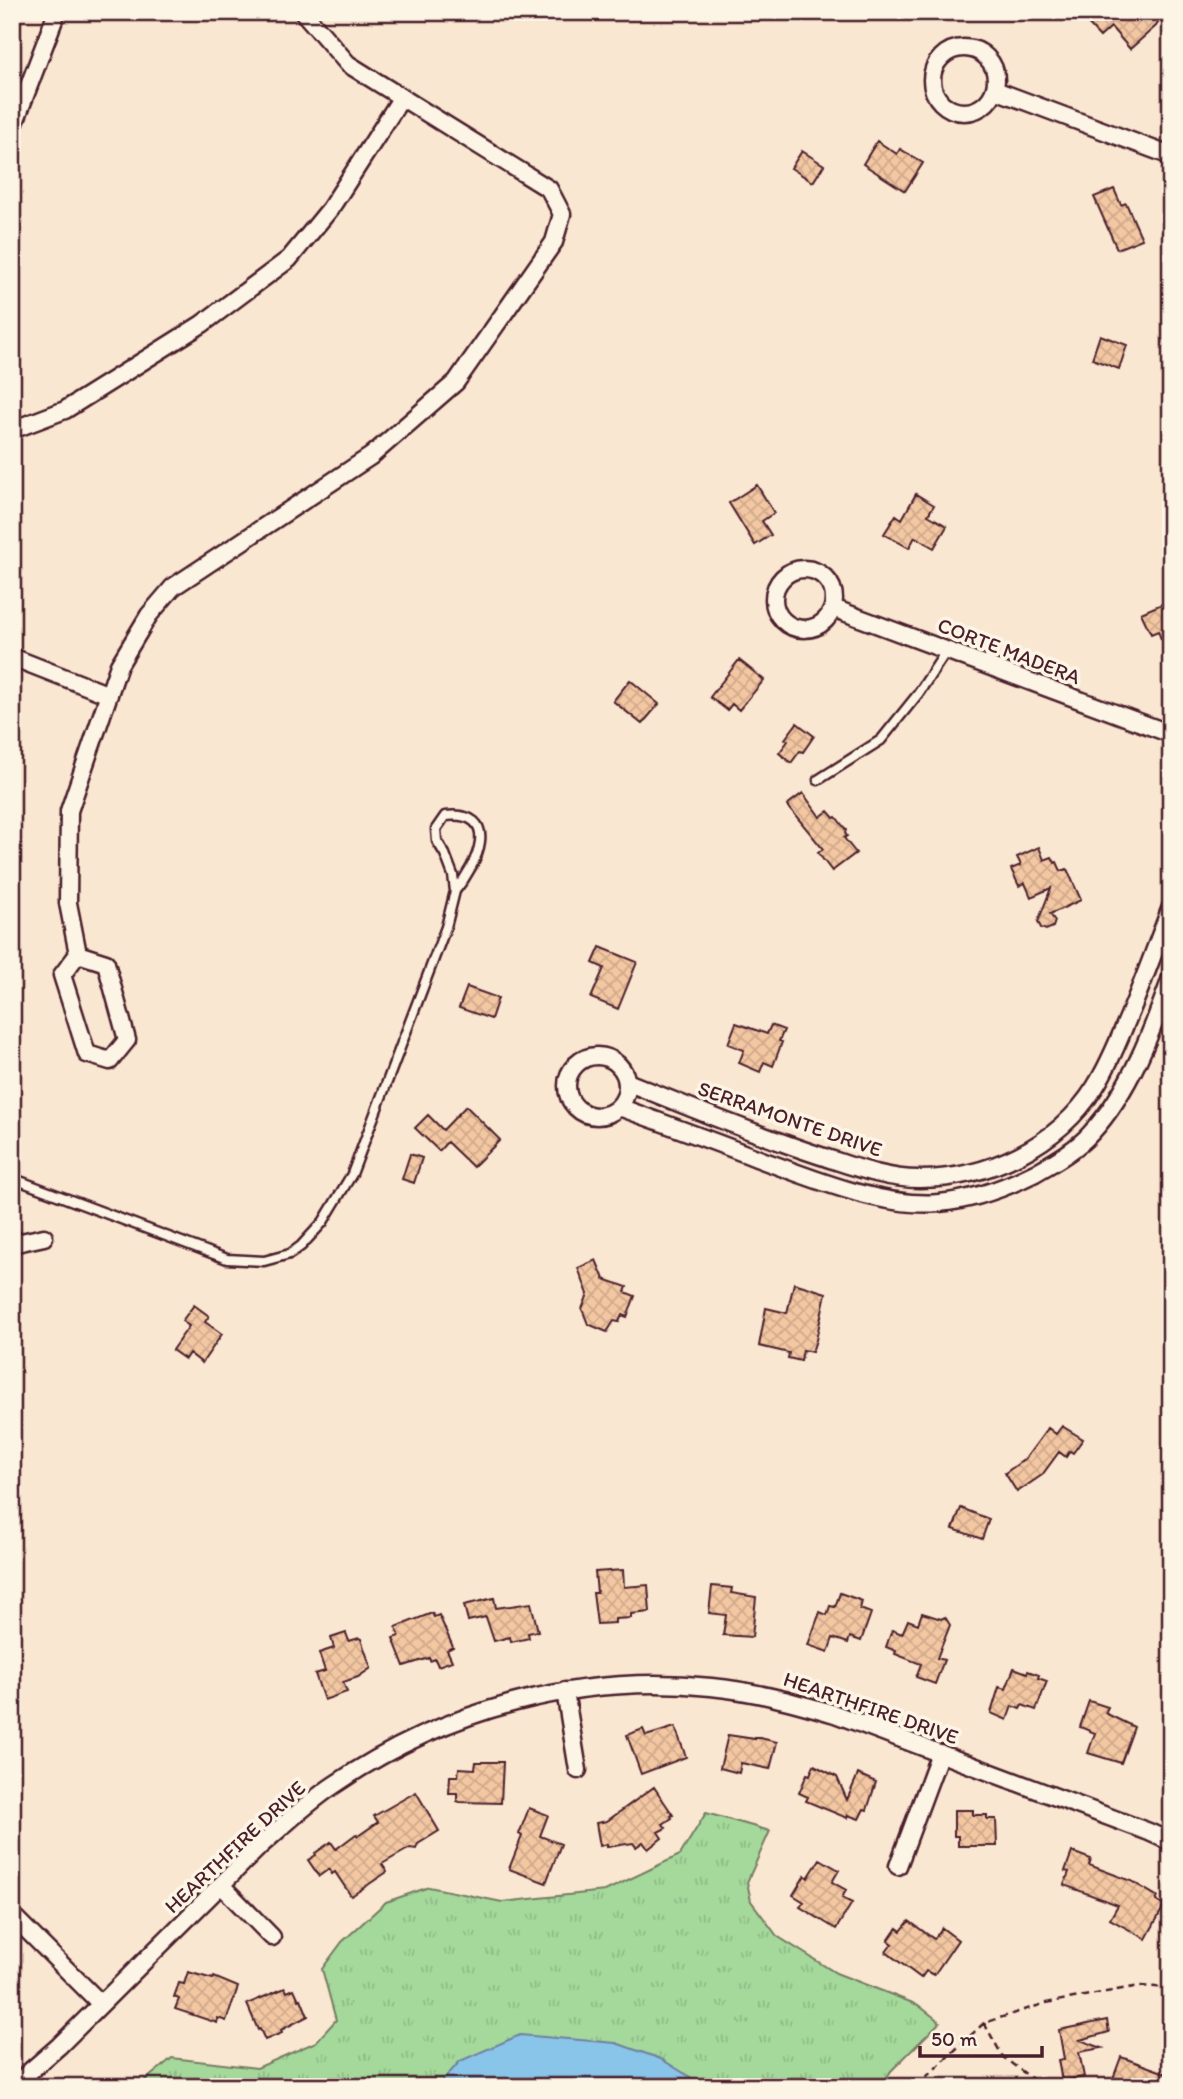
<svg xmlns="http://www.w3.org/2000/svg" width="1183" height="2099" font-family="Itim,sans-serif">
<style>
.park{fill:url(#park-tufts);stroke:#777c63;stroke-width:2}
.water{fill:#89c4e9;stroke:#70829d;stroke-width:2}
.building{fill:url(#building-cross-hatch);stroke:#4a1f2b;stroke-width:2}
.lines{fill:none;stroke-linecap:round;stroke-linejoin:round}
.service-casing{stroke:#4a1f2b;stroke-width:13}
.minor-casing{stroke:#4a1f2b;stroke-width:21}
.path{stroke:#4a1f2b;stroke-width:2.5;stroke-dasharray:7 5;stroke-linecap:butt}
.service{stroke:#fcf5e5;stroke-width:8}
.minor{stroke:#fcf5e5;stroke-width:16}
.labels{text-anchor:middle;stroke-width:7;stroke-linejoin:round;paint-order:stroke}
.street-label{font-size:21px;fill:#4a1f2b;stroke:#fcf5e5}
</style>
<defs>
<pattern id="park-tufts" width="24" height="20" patternUnits="userSpaceOnUse" patternTransform="scale(1.75)"><rect width="24" height="20" fill="#a4d99b"/><path d="M3 7l-1-3M5 7V3M7 7l1-3M15 17l-1-3M17 17v-4M19 17l1-3" fill="none" stroke="#8fba86"/></pattern>
<pattern id="building-cross-hatch" width="8" height="8" patternUnits="userSpaceOnUse" patternTransform="scale(1.75)"><rect width="8" height="8" fill="#f2c7a2"/><path d="M0 0l8 8M0 8l8-8" fill="none" stroke="#d1aa8c"/></pattern>
</defs>
<rect width="100%" height="100%" fill="#f9e7d1"/>
<filter id="ink" filterUnits="userSpaceOnUse"><feTurbulence type="fractalNoise" baseFrequency=".0143" numOctaves="2"/><feDisplacementMap in="SourceGraphic" scale="14" xChannelSelector="R" yChannelSelector="G"/><feConvolveMatrix kernelMatrix="1 2 1 2 8 2 1 2 1" color-interpolation-filters="sRGB"/></filter>
<g filter="url(#ink)">
<path class="park" d="M706 1813 770 1831 747 1882 751 1901 777 1936 836 1973 918 2005 940 2022 891 2071 881 2087H137L172 2058 257 2068 316 2042 336 2020 322 1969 342 1942 386 1902 429 1887 502 1902 605 1891 680 1855Z"/>
<path class="water" d="M520 2035 616 2043 661 2059 695 2080V2087H437L460 2061Z"/>
<path class="building" d="M1095 12H1165L1156 26 1130 49 1111 27 1100 37 1085 21Z
M877 141 897 154 900 149 923 163 905 191 863 164Z
M802 151 824 165 813 182 791 168Z
M1114 189 1121 205 1126 203 1142 239 1117 249 1094 197Z
M1100 335 1127 345 1119 369 1092 359Z
M757 485 774 513 762 521 771 535 755 545 729 503Z
M916 494 934 505 928 515 947 526 934 548 915 537 909 548 884 534 896 515 902 519Z
M1171 600V634L1161 639 1158 631 1151 634 1141 613Z
M739 660 764 680 739 710 732 704 727 710 710 697Z
M630 680 659 704 642 724 613 701Z
M797 723 814 736 803 752 800 751 791 763 779 753 788 741 785 739Z
M803 793 820 817 828 811 834 818 836 817 846 830 845 833 847 836 844 838 856 853 832 871 818 853 823 849 787 805Z
M1039 847 1044 860 1052 857 1055 863 1057 862 1061 871 1067 869 1081 900 1050 914 1055 921 1053 927 1046 930 1041 928 1038 922 1051 888 1031 897 1025 883 1019 886 1011 869 1021 865 1017 857Z
M600 947 637 962 618 1009 591 998 604 968 593 963Z
M467 987 498 998 491 1019 459 1008Z
M736 1023 767 1034 771 1025 784 1030 779 1041 782 1042 773 1066 764 1062 760 1072 739 1063 744 1050 728 1044Z
M466 1106 500 1140 473 1167 447 1142 439 1151 415 1128 428 1115 443 1130Z
M410 1154 422 1158 414 1183 402 1179Z
M596 1260 604 1279 627 1287 625 1292 635 1296 627 1317 622 1315 619 1322 614 1321 607 1332 588 1324 582 1309 588 1294 578 1268Z
M794 1283 826 1293 816 1340 812 1352 803 1350 801 1361 788 1358 789 1353 759 1346 766 1308 787 1313Z
M194 1305 209 1316 205 1322 222 1334 202 1363 189 1353 185 1359 172 1350 189 1326 182 1321Z
M1062 1426 1083 1439 1073 1453 1070 1451 1066 1457 1059 1452 1042 1475 1017 1492 1005 1473 1025 1459 1048 1428 1056 1434Z
M961 1508 989 1519 982 1539 953 1529Z
M623 1570 624 1587 648 1585 650 1612 631 1614V1618L615 1619V1623L597 1624 593 1593H597L595 1572Z
M712 1586 732 1588 731 1593 756 1597 752 1637 723 1635 726 1615 709 1613Z
M840 1593 862 1601 860 1609 871 1613 861 1641 850 1637 848 1643 833 1638 828 1652 808 1645 820 1612 827 1615 830 1606 835 1607Z
M494 1598 496 1608 531 1603 538 1631 528 1633 529 1638 511 1642 510 1637 494 1641 486 1617 468 1621 464 1605Z
M432 1613 434 1617 439 1615 453 1647 447 1650 452 1661 438 1666 435 1659 430 1661 429 1658 404 1666 393 1638 399 1636 396 1627Z
M922 1613 941 1619 945 1617 950 1625 937 1658 944 1660 935 1684 916 1677 921 1664 895 1654 896 1651 886 1647 892 1630 902 1634 908 1620 918 1624Z
M346 1633 349 1641 359 1638 361 1639 371 1668 358 1677 343 1682 347 1692 324 1700 315 1674 325 1671 319 1653 334 1648 331 1638Z
M1014 1668 1027 1673 1028 1671 1039 1675 1038 1678 1047 1681 1036 1710 1022 1705 1020 1709 1012 1706 1007 1720 991 1713 999 1687 1006 1689Z
M1089 1701 1108 1707 1105 1713 1134 1727 1121 1763 1088 1753 1095 1733 1080 1727Z
M675 1727 686 1757 641 1774 627 1735 643 1729 646 1736Z
M728 1735 755 1739V1738H760L777 1742 770 1769 741 1763 739 1773 720 1768Z
M476 1762H503L501 1803 460 1802 457 1801V1793H449L450 1776H458L459 1768 475 1769Z
M814 1765 837 1777 847 1800 858 1774 876 1782 867 1810 864 1809 859 1819 848 1815 847 1818 806 1801 808 1797 799 1793 807 1774 810 1775Z
M654 1787 673 1815 671 1816 672 1818 663 1824 666 1828 658 1832 662 1838 648 1849 643 1842 636 1847 633 1843 607 1847V1844L600 1846 596 1823 607 1821Z
M416 1792 439 1831 418 1844 416 1849 410 1848 382 1864 387 1872 353 1895 351 1896 335 1872 332 1874 329 1869 319 1876 308 1860 316 1855 315 1853 331 1842 336 1849 356 1834 358 1836 378 1822 374 1816Z
M529 1808 548 1815 540 1836 561 1844 546 1883 509 1869 522 1836 519 1834Z
M954 1810H973V1815H987V1819H996L997 1846H958V1836H954Z
M1072 1852 1091 1859 1089 1865 1131 1881 1158 1897 1156 1901 1164 1906 1146 1939 1110 1919 1118 1905 1064 1885 1069 1872 1065 1871Z
M820 1859 839 1870 832 1882 846 1890 842 1898 852 1903 836 1929 800 1907 804 1902 793 1895 805 1875 808 1878Z
M909 1921 934 1939 942 1928 958 1940 934 1975 926 1971 921 1978 886 1952 892 1944 888 1941 897 1928 901 1931Z
M188 1972 213 1979 214 1977 238 1987 226 2021 218 2018 217 2023 175 2009 179 1999 174 1997 179 1983 184 1984Z
M285 1988 287 1992 294 1989 299 2000 301 1999 308 2016 281 2030 282 2033 265 2040 260 2029 258 2030 247 2004Z
M1107 2020 1109 2032 1080 2040 1102 2048 1079 2052 1084 2077 1062 2081 1058 2060 1064 2059 1059 2030Z
M1121 2057 1171 2075V2087H1118L1111 2084Z"/>
<g class="lines">
<defs>
<path id="service" d="M818 780 881 740 918 694 947 650
M12 1178 227 1259 264 1261 290 1254 301 1246 323 1222 352 1174 446 927 455 891 453 875 445 854 437 841 436 829 445 816C503 810 477 865 455 891"/>
<path id="minor" d="M932 80a32 32 0 1 1 64 0a32 32 0 1 1-64 0Z
M995 90 1171 156
M12 130 57 12
M12 427H20L65 410 202 324 289 259 330 209 402 97
M774 599a30 30 0 1 1 60 0a30 30 0 1 1-60 0Z
M833 608 1171 734
M12 657 109 695
M78 954 106 963 127 1040 110 1061 87 1054 62 975 78 954 68 903 69 811 119 665 149 615 173 587 371 456 456 382 554 242 562 214 549 189 348 64 303 12
M567 1086a30 30 0 1 1 60 0a30 30 0 1 1-60 0Z
M627 1082C691 1108 755 1134 821 1156 852 1166 885 1179 919 1179 987 1179 1058 1146 1095 1087 1107 1068 1116 1047 1125 1025 1142 986 1156 946 1171 907
M619 1107C666 1124 713 1141 759 1159 811 1178 883 1208 939 1203 972 1200 1005 1188 1035 1173 1054 1162 1076 1150 1091 1133 1130 1091 1152 1031 1171 978
M12 1244 44 1237
M565 1691 578 1770
M898 1866 940 1753
M221 1885 272 1937
M12 1915 101 2004
M12 2087 59 2046 260 1846C284 1825 307 1803 334 1785 444 1710 578 1673 711 1687 754 1691 794 1702 835 1714L1149 1832 1171 1842"/>
</defs>
<use href="#service" class="service-casing"/>
<use href="#minor" class="minor-casing"/>
<path class="path" d="M984 2023 1003 2057 1043 2087
M920 2087 925 2078 984 2023 1046 2003 1139 1986 1171 1988"/>
<use href="#service" class="service"/>
<use href="#minor" class="minor"/>
</g>
</g>
<g class="labels">
<g class="street-label">
<text transform="translate(1009 651) rotate(21)" y="7">CORTE MADERA</text>
<text transform="translate(790 1119) rotate(19)" y="7">SERRAMONTE DRIVE</text>
<text transform="translate(871 1708) rotate(19)" y="7">HEARTHFIRE DRIVE</text>
<text transform="translate(235 1847) rotate(-43)" y="7">HEARTHFIRE DRIVE</text>
</g>
</g>
<rect width="1183" height="2099" fill="none" stroke="#fcf5e5" stroke-width="42"/>
<rect x="21" y="21" width="1141" height="2057" fill="none" stroke="#4a1f2b" stroke-width="2.5" filter="url(#ink)"/>
<path d="M920 2046v10h122v-10" fill="none" stroke="#4a1f2b" stroke-width="3.5"/>
<text x="931" y="2046" font-size="21" fill="#4a1f2b" stroke="#fcf5e5" stroke-width="5" paint-order="stroke">50 m</text>
</svg>
